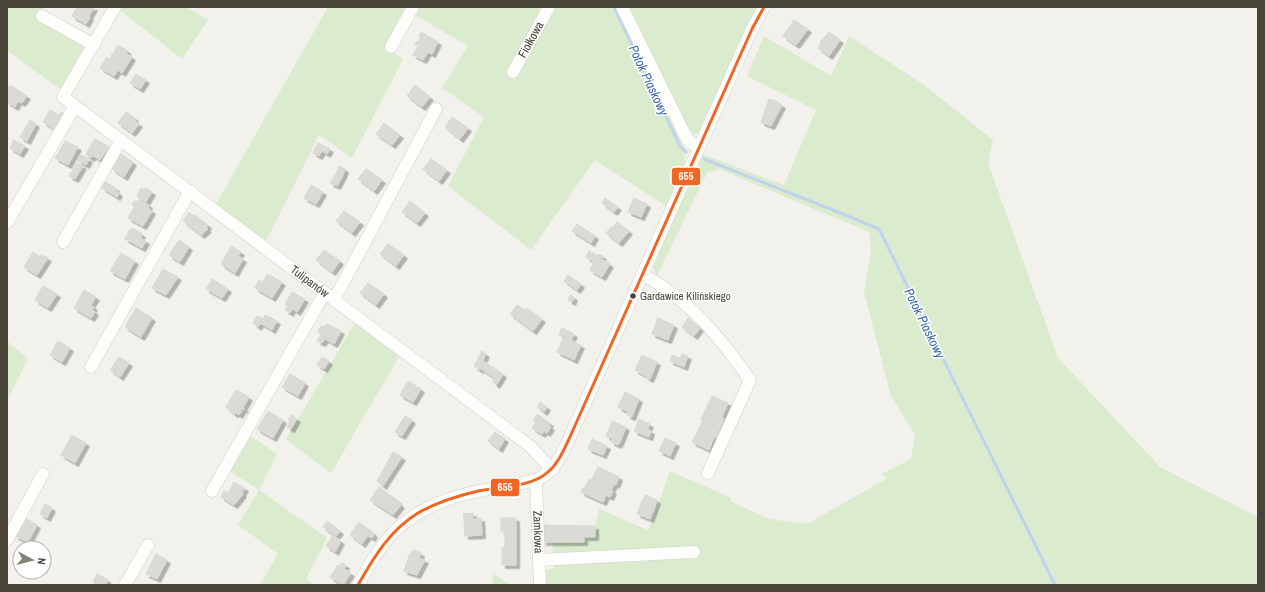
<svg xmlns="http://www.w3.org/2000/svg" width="1265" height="592" font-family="'Archivo Narrow',sans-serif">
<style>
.green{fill:#daebce}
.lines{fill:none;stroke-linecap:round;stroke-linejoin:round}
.stream{stroke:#c0d3ed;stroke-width:3}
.building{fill:#dbdad5;stroke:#dad8d2;filter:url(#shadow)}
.minor-casing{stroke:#d0cfca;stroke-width:13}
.minor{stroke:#fdfdfc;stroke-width:12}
.bus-1-casing{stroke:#fff;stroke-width:6}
.bus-1{stroke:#f26522;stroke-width:3}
.bus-dot{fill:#484438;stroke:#fff;stroke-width:1.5}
.labels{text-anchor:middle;stroke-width:3;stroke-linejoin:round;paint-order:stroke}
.bus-label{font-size:11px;fill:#484438;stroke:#fff;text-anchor:start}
.street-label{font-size:12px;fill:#484438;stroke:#fff}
.water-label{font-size:13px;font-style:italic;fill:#3766ae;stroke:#fff}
.line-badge{stroke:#fff;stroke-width:1.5}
.badge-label{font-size:11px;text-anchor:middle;font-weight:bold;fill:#fff}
</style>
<defs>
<filter id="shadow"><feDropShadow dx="3.5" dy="3.5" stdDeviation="0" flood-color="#0004"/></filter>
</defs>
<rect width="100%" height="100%" fill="#f2f1ec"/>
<path class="green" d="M7 7H44L37 20 85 48 61 90 7 50Z
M122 7H186L208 20 182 59 120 10Z
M328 7H409L415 14 419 7H618L684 148 685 162 666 206 595 160 531 250 448 186 484 117 442 88 468 46 415 15 394 52 403 59 352 158 319 135 265 243 215 206Z
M629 7H756L698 133 694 135 687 127Z
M764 36 831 76 849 36 924 85 993 140 988 163 1058 358 1160 467 1258 517V585H533V572L554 569 552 542 543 525 595 526 599 509 648 530 652 522 670 471 731 498 730 501 769 519 807 524 886 479 882 474 911 459 915 435 891 396 864 292 871 251 869 232 719 169 707 173 657 276 653 267 702 154 784 185 816 110 747 76Z
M355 323 399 357 331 473 286 439Z
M7 341 28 359 7 401Z
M249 435 277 454 259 490 327 538 306 579 315 585H260L278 554 238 525 259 490 228 470Z
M494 574 510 585H492Z"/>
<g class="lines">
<path class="stream" d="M614 7 680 146 686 152
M704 159 848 216 879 229 1055 585"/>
</g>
<path class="building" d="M77 7H94L89 16 90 17 86 24 72 16Z
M794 20 808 29 796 45 783 36Z
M421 32 438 42 432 54 428 52 423 60 413 55 418 46 415 44 417 41 418 42 421 37 419 36Z
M829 32 840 40 829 56 818 48 821 43 820 42Z
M118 45 128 51 126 53 132 57 122 73 118 70 114 76 100 68 106 58H111L112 53 113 54Z
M136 74 146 80 140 89 130 83Z
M10 85 27 96 22 103 18 101 15 107 7 102V90Z
M415 85 430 97 422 107 407 96Z
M769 99 777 101 778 103 782 105 771 126 761 122Z
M50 110 59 115 61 112 65 114 55 130 43 122Z
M126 112 135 118 134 120 139 124 132 133 118 123Z
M452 117 468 128 460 139 445 127Z
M30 120 36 124 27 141 20 137Z
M384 123 400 135 392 145 376 134Z
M95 139 109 147 100 160 87 152Z
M14 140 25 146 20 154 10 148Z
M66 140V142L78 147 68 165 55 158Z
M318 143 330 149 327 154 322 151 319 156 313 153Z
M87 152 93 156 91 158 86 155Z
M121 154 133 162 124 177 112 169Z
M81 155 89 159 86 165 78 161Z
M431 159 447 170 439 181 423 169Z
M77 163 83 166 75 179 69 176Z
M339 166 345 169 343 175 337 172Z
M366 169 382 180 374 191 358 179Z
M337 172 343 175 337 186 330 183Z
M105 182 116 188 112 194 102 188Z
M311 185 323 192 316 204 304 198Z
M141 188 144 190 146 188 152 192 146 202H145L137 196Z
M115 190 119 193 117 197 112 194Z
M605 198 618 207 614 212 602 203Z
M634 198 647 204 641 217 628 212Z
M139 199 149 205 148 208 152 211 143 226 128 218Z
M134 201 137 202 135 206 132 205Z
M410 201 425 213 417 223 402 212Z
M344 211 360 222 352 233 336 221Z
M189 212 194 216 195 215 208 225 206 228 208 229 201 235 183 221Z
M617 222 629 231 619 243 606 233 611 227 613 228Z
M577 224 595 236 591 243 572 231Z
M132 228 142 234 140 238 129 231Z
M129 231 146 241 142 248 125 239Z
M179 240 189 247 180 262 169 255Z
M388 244 404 255 396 266 380 254Z
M231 246 241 252 238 256 229 250Z
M229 250 243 259 235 273 221 264Z
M324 250 340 261 332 272 316 260Z
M589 251 598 256V254L603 256 601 259 610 264 602 277 590 270 594 262 586 257Z
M33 252 41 257 42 255 48 258 37 275 24 267Z
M121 253 135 261 125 279 110 271Z
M163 269 178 277 166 295 152 288Z
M267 274 282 282 272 298 255 288 259 280 263 282Z
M568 275 578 282 574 288 564 281Z
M212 279 228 289 222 298 206 289Z
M578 282 581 284 577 290 574 288Z
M368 283 384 294 376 305 360 293Z
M43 286 57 294 48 308 35 300Z
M84 290 96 297 91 305 94 307 92 310 95 312 91 318 74 308Z
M292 292 305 299 297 312 285 304Z
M570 295 574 297 572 302 568 300Z
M517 305 525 310 527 308 542 319 533 331 510 314Z
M288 306 292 309 290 313 285 310Z
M136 308 152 318 141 337 125 327Z
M265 315 270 317 265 326 260 323Z
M257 316 263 319 258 327 253 323Z
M270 317 277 321 272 330 265 326Z
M658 318 674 325 668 340 652 334Z
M688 318 700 328 694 336 682 327Z
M327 324 341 331 334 344 320 336Z
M321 326 325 327 322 334 318 332Z
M562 328 574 334 571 340 559 335Z
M320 336 325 339 322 343 317 341Z
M564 337 581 345 574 360 557 352Z
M58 341 70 348 62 362 50 355Z
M482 351 486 354 483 360 485 362 480 370 474 366Z
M682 354 688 356 686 361 680 358Z
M642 355 657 362 650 379 646 377V376L635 370Z
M672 355 686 361 684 367 670 361Z
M119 357 129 363 120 377 110 370Z
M322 357 329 361 324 369 317 365Z
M485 362 503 374 499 381 481 369Z
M290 374 305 383 298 396 282 387Z
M495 378 499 381 496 385 493 382Z
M408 381 421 389 413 402 400 395Z
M236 390 249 397 243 408 245 409H243L239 415 236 413 234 414 226 407Z
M625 392 639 399 633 414 618 407Z
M712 396 728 403 722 417 724 418 720 428 701 419Z
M540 402 547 407 544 412 537 407Z
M268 411 283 420 273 438 257 429Z
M628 411 633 414 632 417 627 415Z
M537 414 540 416 536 422 533 420Z
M291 415 297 419 291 429 287 427 290 421 288 420Z
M405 416 412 420 402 436 395 432Z
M540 416 550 423 542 434 532 428Z
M639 419 650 424 647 430 637 425Z
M703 420 720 428 716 438 714 437 709 450 692 442Z
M612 421 626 427 620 442 606 436Z
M548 425 551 427 547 433 544 431Z
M637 425 651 431 649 437 634 431Z
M495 432 505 439 499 449 488 441Z
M72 435 86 443 75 463 61 455Z
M613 438 620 442 618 445 611 442Z
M665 438 676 443 670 456 659 451Z
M592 439 607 446 603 455 588 449Z
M393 452 402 457 383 486 377 481Z
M598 467 619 477 616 485 614 484 611 490 591 481Z
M589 479 591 481 585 494 581 492 583 488 584 489Z
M591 481 613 491 610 497 606 495 603 502 585 494Z
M234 482 245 488 242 493 243 494 234 505 221 497 224 491 228 493Z
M379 487 398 501V502L401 505 393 515 370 500Z
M645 495 657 500 654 509 641 504Z
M45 504 52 508 47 518 40 514Z
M641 504 654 509 650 519 637 514Z
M473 513V520L464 521 463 514Z
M25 518 37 525 28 542 15 536Z
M481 518 482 535 465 536 464 521Z
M501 518H516V565H502V547L505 548V531H501Z
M327 521 340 531 336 536 323 527Z
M359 522 371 531 362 544 350 535Z
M543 525 584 526V542H543Z
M584 526H595V537H584Z
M371 531 374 534 372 538 368 536Z
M333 535 338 539 331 549 326 546Z
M338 539 341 541 335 552 331 549Z
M413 550 421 553 419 558 425 560 417 575 404 571 410 553 411 554Z
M156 554 167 560 157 579 146 574Z
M342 563 346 565 344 569 340 566Z
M338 565 351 573 343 585 330 577Z
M97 574 108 580 105 585H98L93 582Z"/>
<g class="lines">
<defs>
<g id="minor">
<path id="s1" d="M115 7 63 97 531 447 552 470"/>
<path d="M622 7 687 139 698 149"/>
<path d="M42 16 94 45"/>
<path d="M391 47 413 7"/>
<path id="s2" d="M513 72 549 7"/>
<path d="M7 223 75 106"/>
<path d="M63 242 121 140"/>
<path d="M642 274C691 301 719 336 750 380L708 473"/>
<path d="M334 300 436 109"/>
<path d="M91 367 190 191"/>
<path id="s3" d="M536 480 540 585"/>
<path d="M212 491 324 294"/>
<path d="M7 540 43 474"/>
<path d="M539 560 694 552"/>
<path d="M125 585 148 545"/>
<path d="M358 585C368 567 378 549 392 534 412 513 442 499 470 493 492 488 514 486 536 480 556 471 560 457 569 439L752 29 764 7"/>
</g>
</defs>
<use href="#minor" class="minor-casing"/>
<use href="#minor" class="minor"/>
<defs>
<path id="bus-1" d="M358 585C374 557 390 530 418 513 437 502 457 496 478 491 499 487 532 487 548 472 558 464 563 451 569 439L752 29 764 7"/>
</defs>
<use href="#bus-1" class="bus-1-casing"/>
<use href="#bus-1" class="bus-1"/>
</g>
<circle class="bus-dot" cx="633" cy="296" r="3.5"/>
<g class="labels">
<g class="bus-label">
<text x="640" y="300">Gardawice Kilińskiego</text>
</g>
<g class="street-label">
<text dy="4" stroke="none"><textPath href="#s2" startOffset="37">Fiołkowa</textPath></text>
<text dy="4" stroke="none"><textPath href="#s1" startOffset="412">Tulipanów</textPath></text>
<text dy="4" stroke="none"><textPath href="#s3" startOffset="52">Zamkowa</textPath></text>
</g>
<g class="water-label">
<text transform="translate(649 80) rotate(65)" y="5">Potok Piaskowy</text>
<text transform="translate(925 323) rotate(64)" y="5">Potok Piaskowy</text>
</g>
</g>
<g class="line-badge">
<rect x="671" y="167" width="30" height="19" rx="4" fill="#f26522"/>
<rect x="490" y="478" width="30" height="19" rx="4" fill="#f26522"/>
</g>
<g class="badge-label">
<text x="686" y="180">655</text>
<text x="505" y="491">655</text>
</g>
<rect width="1265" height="592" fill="none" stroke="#484438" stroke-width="16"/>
<g transform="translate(32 560) rotate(97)"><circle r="19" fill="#ffffff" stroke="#b6b4af"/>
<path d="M0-3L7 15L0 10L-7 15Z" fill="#848177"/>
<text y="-6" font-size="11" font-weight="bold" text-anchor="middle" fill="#484438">N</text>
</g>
</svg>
